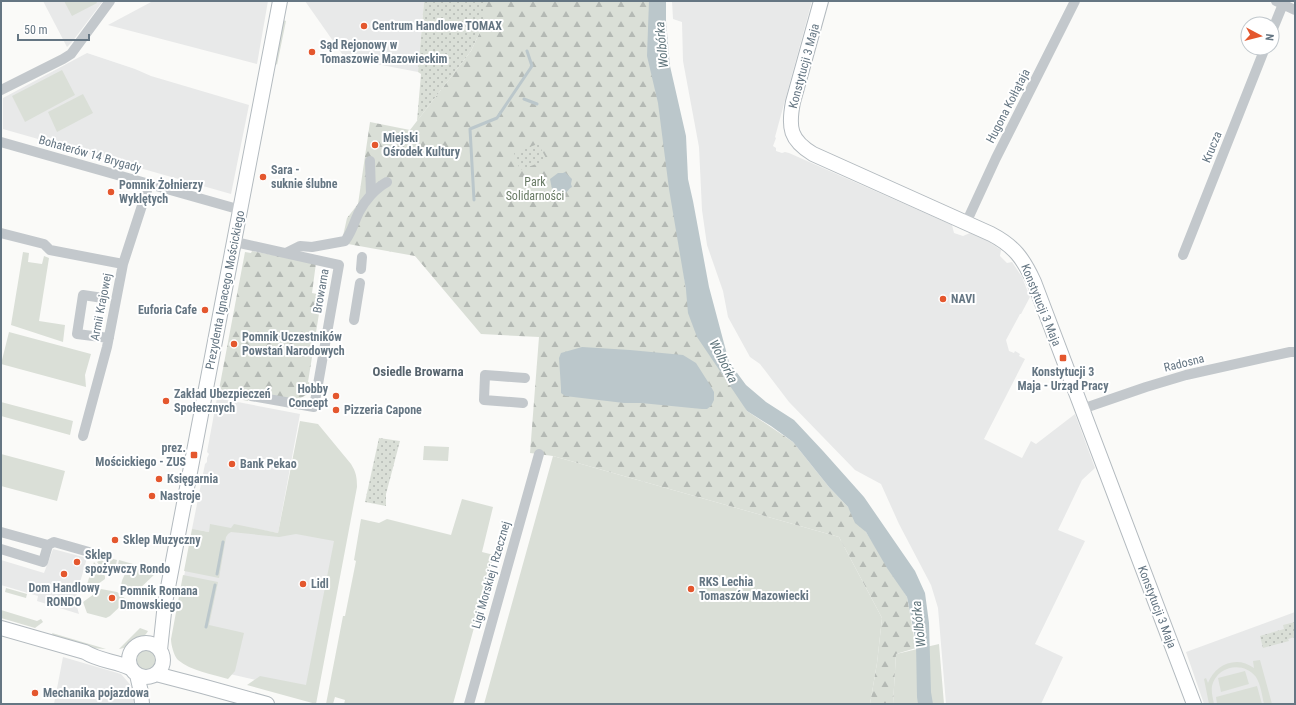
<svg xmlns="http://www.w3.org/2000/svg" width="1296" height="705" font-family="'Roboto Condensed',sans-serif">
<style>
.built{fill:#e8e9e9}
.grass{fill:#dadfd7}
.forest{fill:url(#forest-firs)}
.park{fill:url(#park-dots)}
.water{fill:#bbc7cb}
.lines{fill:none;stroke-linecap:round;stroke-linejoin:round}
.stream{stroke:#bbc7cb;stroke-width:3}
.secondary-casing{stroke:#b3babf;stroke-width:16}
.street{stroke:#c3c8cc;stroke-width:10}
.secondary{stroke:#fff;stroke-width:14}
.poi-dot{fill:#e4572e;stroke:#fff;stroke-width:1.5}
.labels{text-anchor:middle;stroke-width:4;stroke-linejoin:round;paint-order:stroke}
.poi-label{font-size:12px;font-weight:bold;fill:#657683;stroke:#fff;text-anchor:start}
.street-label{font-size:12px;fill:#657683;stroke:#fff}
.park-label{font-size:12px;fill:#687a64;stroke:#fff}
.water-label{font-size:13px;font-style:italic;fill:#60757c;stroke:#fff}
.neighbourhood-label{font-size:13px;font-weight:bold;fill:#57646e;stroke:#fff}
</style>
<defs>
<pattern id="forest-firs" width="22" height="20" patternUnits="userSpaceOnUse"><rect width="22" height="20" fill="#dadfd7"/><path d="M5 1l3.5 6h-7zM16 11l3.5 6h-7z" fill="#b4b9b4"/></pattern>
<pattern id="park-dots" width="8" height="8" patternUnits="userSpaceOnUse"><rect width="8" height="8" fill="#dadfd7"/><path d="M2 2h.1M6 6h.1" fill="none" stroke="#b4b9b4" stroke-width="1.8" stroke-linecap="round"/></pattern>
</defs>
<rect width="100%" height="100%" fill="#fafaf8"/>
<path class="built" d="M43 1H103L72 42 67 47Z
M153 1H268L257 64 108 25Z
M305 1H424L418 72 345 58Z
M672 1H812L775 137 776 138 773 146 776 148V151L782 153 785 152 789 153 952 225 954 233 963 236 970 233 986 240 1001 250 1000 256 1007 263 1012 262 1022 277 1030 297 1021 314H1020L1006 340 1009 351 1014 353 1015 351 1020 354 1019 356 1025 359 984 439 1022 458 1031 441 1036 444 1075 414 1095 468 1082 480 1058 530 1085 541 1035 644 1063 657 1041 704H946L938 608 931 585 899 524 881 484 855 470 789 402 760 364 750 357 728 317 723 291 707 245 702 210 699 147 683 61 682 22 673 19Z
M87 53 135 69 151 76 249 105 231 194 3 129V98Z
M217 398 300 414 278 533 233 525 278 536 351 471 314 693 199 667 172 640 193 529 209 533 210 524 209 532 192 529 205 464 207 462V458L209 454 207 452Z
M53 549 87 558 75 600 79 614 37 601 38 596 1 585V560L44 573Z
M1295 612V704H1204L1186 652Z
M63 657 121 674 134 689 135 695 133 704H54Z"/>
<path class="grass" d="M64 1H96L97 3 72 16Z
M283 20 286 21 277 65 274 61Z
M62 70 75 95 25 122 12 96Z
M83 94 93 113 57 132 48 112Z
M23 252 29 253 28 262 42 264 44 256 49 258 39 321 65 325 63 342 11 325Z
M9 332 91 354 85 375 86 387 1 364Z
M1 402 73 421 70 435 1 416Z
M300 421 318 424 351 464C356 472 357 477 357 487L316 704 247 685 260 676 306 685 334 541 296 534 279 537 231 532 228 534 226 537 219 578 184 571 192 529 209 532 210 524 231 528 234 524 278 533Z
M424 446 449 447 448 461 423 460Z
M1 454 65 471 57 501 1 486Z
M553 456 839 537 882 618 877 663 870 704H484Z
M462 499 493 507 482 552 494 555 453 704H344L345 700 335 697 333 704H326L343 616H345L356 561 354 560 361 519 379 523 387 519 451 535Z
M106 557 117 560 114 574 110 576 107 575 97 562Z
M119 560 133 564 130 567 116 573Z
M94 562 105 576V579L84 594Z
M145 567 159 570 131 597C120 588 119 586 125 574Z
M183 575 218 582 209 625 240 632 244 633 235 671 228 679C212 674 191 671 178 660 174 656 171 645 171 639Z
M6 588 27 594 26 598 5 592Z
M101 589 117 592 127 600 110 616 106 618 87 613 83 602Z
M1 610 37 621 41 619 43 622 35 628 1 618Z
M140 628 148 631C144 639 128 648 119 649Z
M52 633 106 649 90 648 54 638Z
M939 644 944 704H893L896 654Z
M135 661a11 11 0 1 1 22 0a11 11 0 1 1-22 0Z
M1260 660 1272 704H1264C1262 696 1261 685 1256 677 1244 661 1217 665 1212 686 1211 692 1213 698 1214 704H1209L1204 679 1206 678 1208 683C1215 664 1237 655 1254 668L1253 661Z
M1245 671 1249 684 1221 692 1218 678Z
M1257 686 1262 704H1217L1216 697Z"/>
<path class="forest" d="M485 1H649L686 290 747 411 793 442 829 487 848 507 866 532 907 597 916 648 896 654 893 704H870L877 663 882 618 839 537 553 456 530 453 539 337 481 334 415 256 348 244 343 236 347 218 358 204 370 122 410 130 471 51 485 21Z
M252 251 316 263 312 293 322 295 308 382 314 384 308 394 297 400 250 392 248 401 218 395 245 252 251 253Z"/>
<path class="park" d="M424 1H485V21L471 51 417 121 421 74 418 72Z
M535 145H539L547 160 520 170 514 153Z
M379 438 400 441 386 494V506L365 502Z
M1295 622V637L1288 639 1289 641 1263 648 1260 636 1284 629 1283 625Z"/>
<path class="water" d="M649 1H666V21L670 66 686 136 688 179 693 201 709 287 729 362 746 385 766 402 794 420 823 451 864 497 915 571 925 593 929 623 931 692 933 704H918L917 697 916 643 907 597 887 568 866 532 855 523 848 507 829 487 793 442 771 426 747 411 697 337 688 313 686 290 669 189 658 103 647 56Z
M565 172 572 179 571 184 572 187C569 188 568 192 565 193 562 194 561 192 558 194L556 191 552 189 550 179 558 173H563Z
M582 347 630 350 683 355 696 363 710 385 714 392V400L711 406 707 409H702L641 403H624L565 396 561 393V388L559 358 561 353Z"/>
<g class="lines">
<path class="stream" d="M524 99 537 104
M474 200 470 129 497 118 532 66 527 51
M217 574 223 542
M206 627 215 585"/>
<defs>
<path id="secondary" d="M821 1 793 102C788 128 790 140 813 154L991 234C1014 246 1023 258 1034 282L1194 704
M1 628 85 652C99 661 116 661 130 668
M129 660a17 17 0 1 1 34 0a17 17 0 1 1-34 0Z
M160 650 165 603 280 1
M156 674 202 686 267 704
M137 675 141 692 142 704"/>
</defs>
<use href="#secondary" class="secondary-casing"/>
<path class="street" d="M1276 1 1295 10
M1272 31 1283 4
M1 90 63 59 71 54 110 1
M1 142 241 210
M370 161 371 195
M966 223 996 158 1075 1
M1 233 44 244 50 250 123 264
M235 242 339 265 314 407 251 396
M286 253 300 246 312 247 345 241C352 232 354 222 359 212 365 200 376 188 387 182
M1183 255 1265 48
M361 269 362 257
M103 298 83 295 77 334 109 338
M354 320 360 283
M523 403 484 400 485 375 525 378
M1082 409 1146 387 1186 375 1290 352H1295
M83 436 107 347 123 264 149 184
M1 532 48 545 54 542 96 554
M1 549 43 562 48 545
M469 704 539 454"/>
<use href="#secondary" class="secondary"/>
</g>
<g class="poi-dot">
<circle cx="364" cy="26" r="4"/>
<circle cx="312" cy="52" r="4"/>
<circle cx="375" cy="145" r="4"/>
<circle cx="263" cy="177" r="4"/>
<circle cx="111" cy="192" r="4"/>
<circle cx="943" cy="299" r="4"/>
<circle cx="205" cy="310" r="4"/>
<circle cx="234" cy="344" r="4"/>
<rect x="1059" y="354" width="8" height="8" rx="2"/>
<circle cx="336" cy="396" r="4"/>
<circle cx="166" cy="401" r="4"/>
<circle cx="336" cy="410" r="4"/>
<rect x="190" y="451" width="8" height="8" rx="2"/>
<circle cx="232" cy="464" r="4"/>
<circle cx="159" cy="479" r="4"/>
<circle cx="152" cy="496" r="4"/>
<circle cx="115" cy="540" r="4"/>
<circle cx="77" cy="562" r="4"/>
<circle cx="64" cy="574" r="4"/>
<circle cx="303" cy="584" r="4"/>
<circle cx="691" cy="589" r="4"/>
<circle cx="112" cy="598" r="4"/>
<circle cx="35" cy="693" r="4"/>
</g>
<g class="labels">
<g class="poi-label">
<text x="372" y="30">Centrum Handlowe TOMAX</text>
<text x="320" y="49">Sąd Rejonowy w<tspan x="320" dy="14">Tomaszowie Mazowieckim</tspan></text>
<text x="383" y="142">Miejski<tspan x="383" dy="14">Ośrodek Kultury</tspan></text>
<text x="271" y="174">Sara -<tspan x="271" dy="14">suknie ślubne</tspan></text>
<text x="119" y="189">Pomnik Żołnierzy<tspan x="119" dy="14">Wyklętych</tspan></text>
<text x="951" y="303">NAVI</text>
<text x="197" y="314" text-anchor="end">Euforia Cafe</text>
<text x="242" y="341">Pomnik Uczestników<tspan x="242" dy="14">Powstań Narodowych</tspan></text>
<text x="1063" y="376" text-anchor="middle">Konstytucji 3<tspan x="1063" dy="14">Maja - Urząd Pracy</tspan></text>
<text x="328" y="393" text-anchor="end">Hobby<tspan x="328" dy="14">Concept</tspan></text>
<text x="174" y="398">Zakład Ubezpieczeń<tspan x="174" dy="14">Społecznych</tspan></text>
<text x="344" y="414">Pizzeria Capone</text>
<text x="186" y="452" text-anchor="end">prez.<tspan x="186" dy="14">Mościckiego - ZUS</tspan></text>
<text x="240" y="468">Bank Pekao</text>
<text x="167" y="483">Księgarnia</text>
<text x="160" y="500">Nastroje</text>
<text x="123" y="544">Sklep Muzyczny</text>
<text x="85" y="559">Sklep<tspan x="85" dy="14">spożywczy Rondo</tspan></text>
<text x="699" y="586">RKS Lechia<tspan x="699" dy="14">Tomaszów Mazowiecki</tspan></text>
<text x="311" y="588">Lidl</text>
<text x="64" y="592" text-anchor="middle">Dom Handlowy<tspan x="64" dy="14">RONDO</tspan></text>
<text x="120" y="595">Pomnik Romana<tspan x="120" dy="14">Dmowskiego</tspan></text>
<text x="43" y="697">Mechanika pojazdowa</text>
</g>
<g class="street-label">
<text transform="translate(804 66) rotate(-75)" y="4">Konstytucji 3 Maja</text>
<text transform="translate(1008 106) rotate(-63)" y="4">Hugona Kołłątaja</text>
<text transform="translate(1212 147) rotate(-68)" y="4">Krucza</text>
<text transform="translate(90 154) rotate(16)" y="4">Bohaterów 14 Brygady</text>
<text transform="translate(225 290) rotate(-79)" y="4">Prezydenta Ignacego Mościckiego</text>
<text transform="translate(321 291) rotate(-80)" y="4">Browarna</text>
<text transform="translate(1041 305) rotate(68)" y="4">Konstytucji 3 Maja</text>
<text transform="translate(101 307) rotate(-79)" y="4">Armii Krajowej</text>
<text transform="translate(1184 363) rotate(-14)" y="4">Radosna</text>
<text transform="translate(491 575) rotate(-74)" y="4">Ligi Morskiej i Rzecznej</text>
<text transform="translate(1157 607) rotate(69)" y="4">Konstytucji 3 Maja</text>
</g>
<g class="park-label">
<text x="535" y="186">Park<tspan x="535" dy="14">Solidarności</tspan></text>
</g>
<g class="water-label">
<text transform="translate(661 45) rotate(-95)" y="5">Wolbórka</text>
<text transform="translate(724 361) rotate(63)" y="5">Wolbórka</text>
<text transform="translate(918 624) rotate(-96)" y="5">Wolbórka</text>
</g>
<g class="neighbourhood-label">
<text x="418" y="376">Osiedle Browarna</text>
</g>
</g>
<rect width="1296" height="705" fill="none" stroke="#657683" stroke-width="4"/>
<g transform="translate(1260 36) rotate(97)"><circle r="19" fill="#ffffff" stroke="#c1c8cd"/>
<path d="M0-3L7 15L0 10L-7 15Z" fill="#e4572e"/>
<text y="-6" font-size="11" font-weight="bold" text-anchor="middle" fill="#657683">N</text>
</g>
<path d="M18 34v6h71v-6" fill="none" stroke="#657683" stroke-width="2"/>
<text x="24" y="34" font-size="12" fill="#657683" stroke="#ffffff" stroke-width="3" paint-order="stroke">50 m</text>
</svg>
